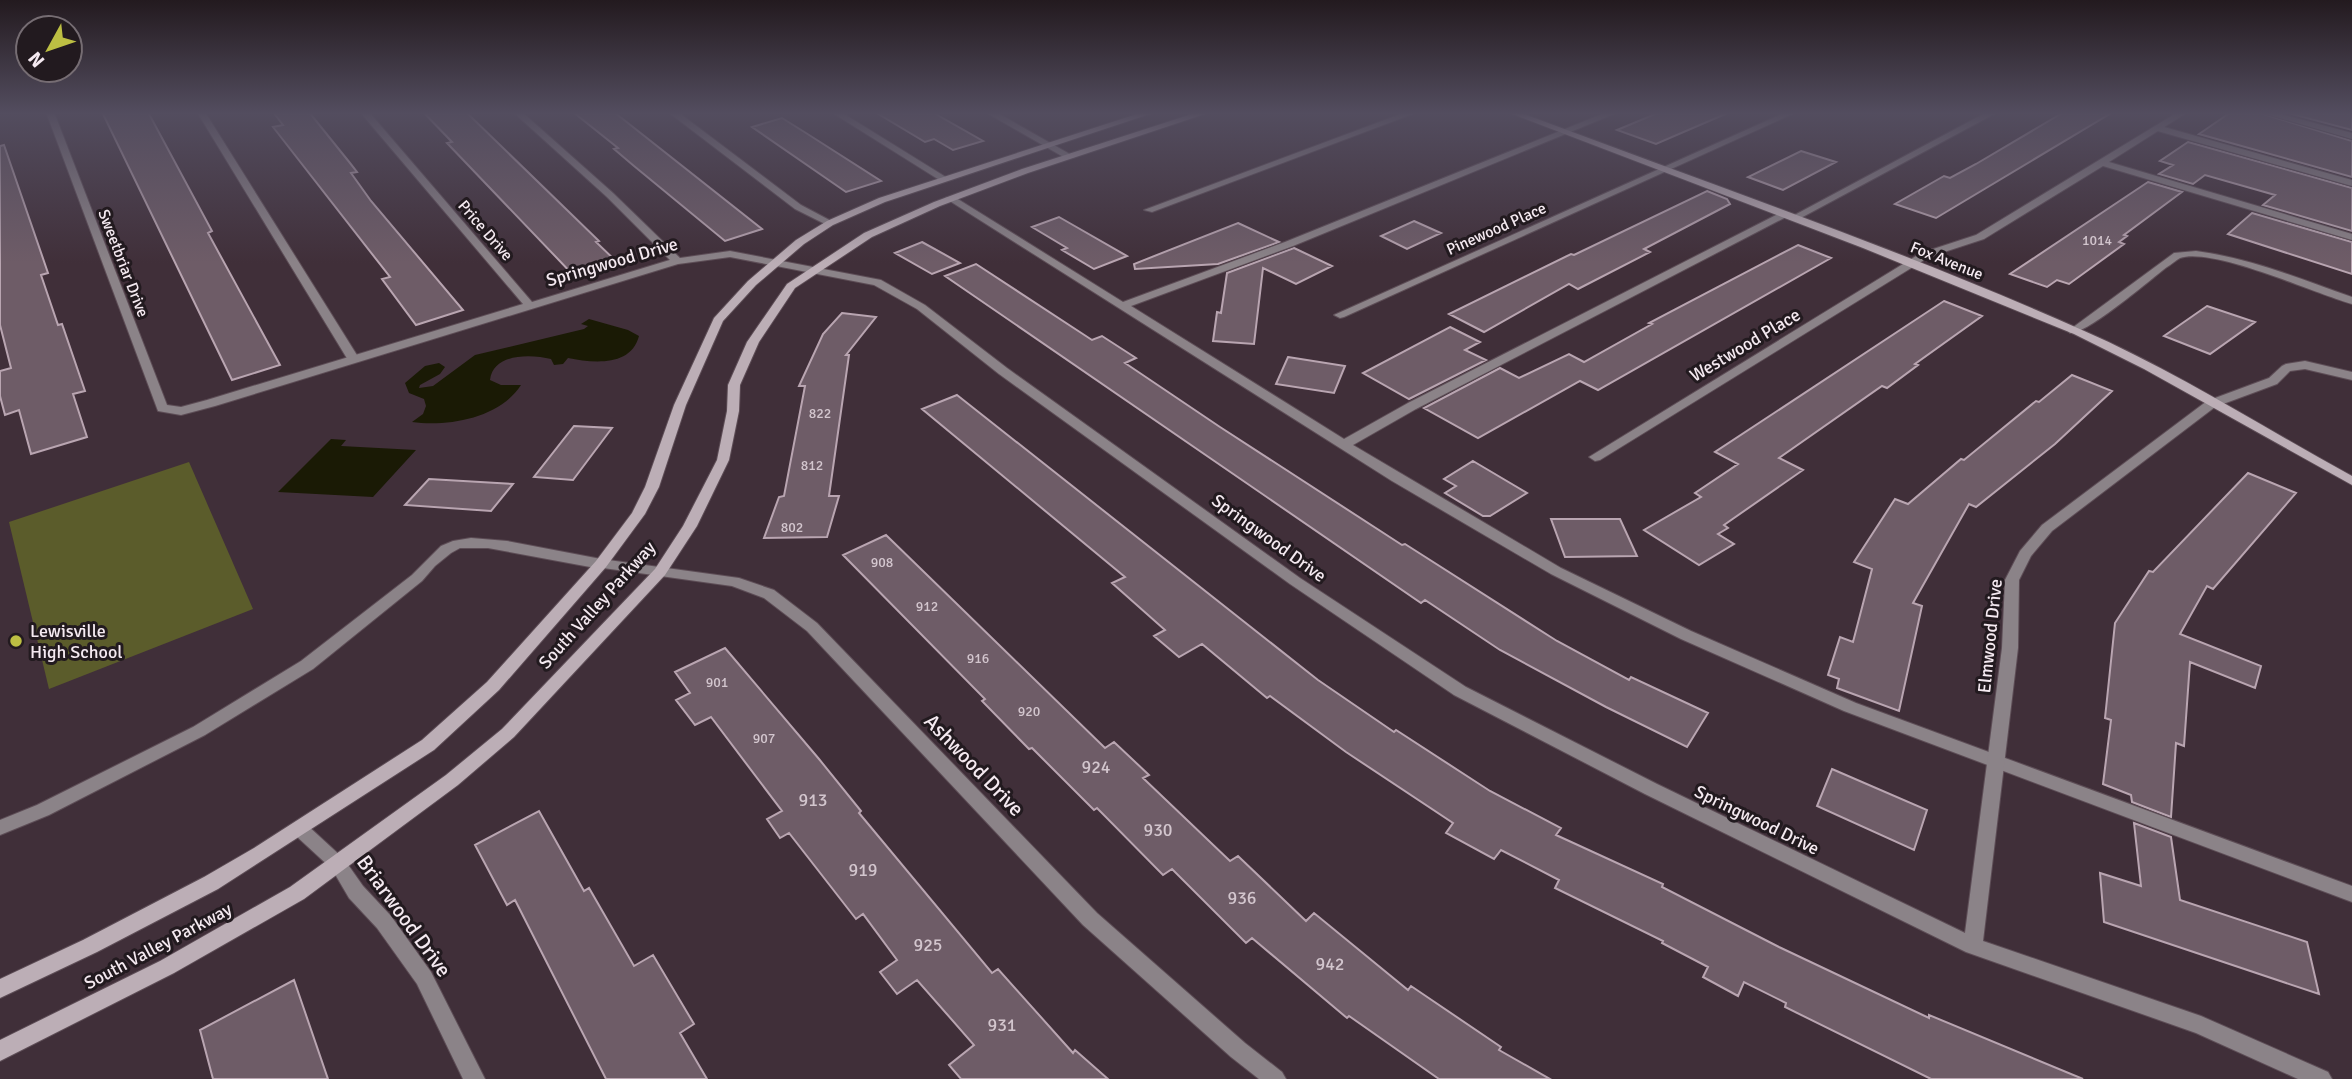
<svg xmlns="http://www.w3.org/2000/svg" width="2352" height="1079" font-family="Signika,sans-serif">
<style>
.green{fill:#5b5c2b}
.water{fill:#1a1a05}
.building{fill:#6e5c67;stroke:#b9a5b1;stroke-width:2}
.lines{fill:none;stroke-linecap:round;stroke-linejoin:round}
.lane-casing{stroke:#5d4d56;stroke-width:2}
.street-casing{stroke:#5d4d56;stroke-width:2}
.secondary-casing{stroke:#5d4d56;stroke-width:2}
.lane{fill:#8b8388;fill-rule:evenodd}
.street{fill:#8b8388;fill-rule:evenodd}
.secondary{fill:#bcaeb6;fill-rule:evenodd}
.poi-dot{fill:#bdbf43;stroke:#221a1f;stroke-width:2.5}
.labels{text-anchor:middle;stroke-width:6;stroke-linejoin:round;paint-order:stroke}
.number-label{font-size:14px;fill:#d3c6ce}
.far-street-label{font-size:16px;fill:#f5eaf1;stroke:#221a1f}
.street-label{font-size:18px;fill:#f5eaf1;stroke:#221a1f}
.poi-label{font-size:18px;fill:#f5eaf1;stroke:#221a1f;text-anchor:start}
.near-number-label{font-size:18px;fill:#d3c6ce}
.near-street-label{font-size:21px;fill:#f5eaf1;stroke:#221a1f}
</style>
<rect width="100%" height="100%" fill="#402f39"/>
<path class="green" d="M189 462 253 609 49 689 9 522Z"/>
<path class="water" d="M589 319 628 330 639 336C631 367 593 363 568 358L563 364 554 365 551 359C531 354 493 353 490 380L501 385H521C500 418 448 427 412 422L423 414 426 406 424 399 409 393 405 383 425 366 439 363 445 367 440 374 420 385 419 388 433 386 475 355 584 329 588 326 581 324Z
M331 439 346 440 341 446 416 450 373 497 278 492Z"/>
<path class="building" d="M102 112H148L212 231 208 233 280 365 232 380Z
M273 112H309L350 163 357 172 351 173 371 201 463 310 416 325 382 279 390 277 273 127 283 125Z
M423 112H466L599 241 596 242 619 264 576 278 447 143 452 142Z
M573 112H614L762 229 725 241 634 166 614 149 618 148Z
M875 112H932L983 141 953 150 934 139 925 142Z
M1660 112H1730L1656 144 1617 130Z
M2064 112H2113L1936 218 1895 204 1944 176 1950 178 1976 164Z
M2231 112H2257L2352 141V177L2199 134Z
M2284 112H2352V130Z
M782 118 806 133 881 181 846 192 752 127Z
M2188 142 2352 188V231L2263 205 2275 195 2205 175 2193 184 2159 174 2173 165 2160 161Z
M4 145 48 273 41 275 58 325 62 324 85 391 73 394 87 437 31 454 19 410 5 415 0 396V371L11 368 0 325V146Z
M1801 151 1836 162 1783 190 1748 177Z
M2148 182 2182 192 2124 235 2127 236 2119 242 2124 244 2069 284 2057 280 2047 287 2010 274Z
M1707 191 1727 199 1730 204 1644 249 1650 252 1578 289 1569 284 1484 332 1449 314 1571 254 1574 255Z
M2252 213 2352 242V274L2228 234Z
M1059 217 1127 256 1094 269 1062 250 1067 248 1032 227Z
M1414 221 1441 233 1407 249 1381 236Z
M1238 223 1279 242 1218 264 1135 269 1134 264Z
M922 242 960 263 932 274 895 253Z
M1798 245 1831 258 1598 390 1580 381 1478 438 1424 408 1500 368 1519 378 1569 354 1584 362 1652 324 1649 323Z
M1294 248 1332 266 1296 284 1263 268 1254 344 1213 341 1217 312 1221 313 1227 273Z
M976 264 1092 340 1102 336 1136 358 1125 363 1220 427 1402 545 1405 544 1557 641 1629 680 1631 677 1708 713 1687 747 1606 707 1500 650 1425 600 1421 603 945 276Z
M1944 301 1982 316 1915 364 1918 365 1887 388 1882 386 1779 458 1803 470 1724 525 1728 528 1718 534 1734 544 1699 565 1644 530 1701 497 1695 493 1738 464 1715 452Z
M2207 306 2255 322 2210 354 2164 336Z
M842 313 876 317 846 355H849L829 496H839L827 537 764 538 779 497 784 496 805 386H799L823 334Z
M1450 327 1480 342 1465 350 1486 360 1409 399 1363 373Z
M1288 357 1345 366 1334 393 1276 384Z
M2072 375 2112 391 2055 444 1976 507 1969 504 1913 603 1922 606 1899 711 1837 688 1839 679 1828 675 1840 637 1853 642 1872 569 1854 562 1895 499 1908 504 1961 459 1964 460 2036 401 2039 402Z
M957 395 1318 680 1394 732 1396 730 1490 791 1561 828 1556 835 1663 884 1662 887 1779 947 1929 1018V1015L2083 1079H1931L1785 1007 1786 1003 1744 982 1738 996 1703 977 1708 967 1662 943 1663 941 1555 888 1559 880 1501 850 1494 859 1446 833 1453 823 1346 752 1270 696 1267 698 1202 644 1179 657 1154 636 1165 630 1112 583 1125 577 922 409Z
M574 426 612 428 573 480 534 477Z
M1473 461 1527 493 1490 516H1483L1445 493 1456 486 1444 479Z
M2248 473 2296 493 2213 589 2207 586 2180 634 2261 666 2255 688 2190 662 2184 746 2176 743 2171 817 2132 802 2131 795 2103 784 2111 720 2105 718 2115 623 2149 571 2153 572Z
M429 479 513 484 491 511 405 505Z
M1551 519H1620L1637 556 1565 557Z
M886 535 1105 748 1114 742 1149 775 1143 778 1230 861 1238 856 1306 921 1314 913 1408 990 1411 986 1501 1047 1499 1050 1550 1079H1439L1349 1016 1347 1018 1252 938 1246 943 1172 869 1163 875 1097 808 1094 810 1032 748 1029 749 982 701 985 699 843 555Z
M725 648 819 759 861 811 859 813 992 973 998 969 1073 1053 1075 1050 1108 1079H961L949 1065 974 1045 917 980 897 994 880 972 897 960 863 914 856 919 789 833 780 838 767 819 782 811 711 717 695 725 676 700 690 693 675 672Z
M1832 769 1927 810 1914 850 1817 806Z
M539 811 584 891 589 888 634 966 653 955 694 1024 680 1033 707 1079H606L515 900 507 905 475 845Z
M2134 823 2171 837 2180 900 2307 942 2319 994 2104 922 2100 873 2141 886Z
M294 980 328 1079H213L200 1030Z"/>
<g class="lines">
<defs>
<path id="lane" d="M197 112H205L360 360 358 362H350L348 360Z
M513 112H522L613 193 681 259V263H673L607 197Z
M831 112H841L949 179 941 181Z
M1607 112H1619L1293 246 1131 306 1344 439 1408 403 1780 213H1786V217L1416 409 1353 445 1561 568 1691 631 1856 703 2352 886V902L1844 711 1681 639 1551 574 1392 481 945 198 953 196 1123 302 1285 242Z
M1987 112H1998L1797 220 1789 218Z
M2157 125 2352 180V186L2154 130 2153 128Z
M2196 251C2250 258 2301 279 2352 297V304C2316 294 2213 247 2180 258 2176 260 2171 265 2167 267 2150 280 2086 335 2070 333L2068 331 2174 253Z
M471 538 507 541 601 559 608 564 601 569 488 548H460L451 553 435 566 422 581 313 669 205 735 49 815 0 835V820L37 805 193 727 301 661 412 575 441 546 453 541Z"/>
<path id="street" d="M46 112H54L167 405 181 407 207 400 523 304 360 112H369L532 302 673 259 730 251 881 280 925 305 1007 368 1300 578 1466 687 1657 784 1965 933 2002 648 2005 580 2020 551 2042 525 2207 401 2269 378 2282 366 2286 364 2305 361 2352 372V380L2305 369 2290 371 2277 384 2215 407 2052 531 2031 556 2019 580 2018 648 1983 941 2201 1016 2328 1072 2332 1079H2298L2196 1033 1966 952 1645 794 1454 695 1290 584 999 374 917 309 874 285 730 257 678 264 215 406 181 415 158 411Z
M668 112H678L801 205 835 223 827 225 795 209Z
M985 112H996L1075 157 1067 159Z
M1406 112H1418L1152 212 1144 210Z
M1786 112H1797L1344 317 1340 318 1334 315Z
M2178 112H2188L2109 162 2352 234V240L2103 166 1984 239 1929 257 1600 460 1595 461 1589 457 1921 253 1976 235Z
M2259 112H2273L2352 133V139Z
M601 559 739 578 774 590 817 623 1097 913 1245 1043 1282 1072 1286 1079H1259L1231 1057 1083 925 807 631 764 598 732 586 596 567 594 564Z
M300 822 306 824 344 859 363 886 391 916 431 972 485 1079H463L417 984 377 928 349 898 332 869 294 834 291 829 294 824Z"/>
<path id="secondary" d="M1143 112H1156L885 202 833 225 804 244 756 285 723 321 686 405 659 487 645 514 606 567 499 690 434 750 218 889 97 952 0 998V979L83 940 204 877 254 848 422 740 487 682 596 561 632 513 645 487 674 405 714 318 748 281 796 240 827 221 879 198Z
M1198 112H1211L1028 173 940 206 872 237 795 288 759 342 740 385 739 411 729 460 697 526 665 575 514 737 458 785 304 899 174 973 0 1061V1040L160 961 290 887 446 775 502 729 655 569 683 526 717 460 727 411 728 385 747 342 787 284 864 233 934 202 1022 169Z
M1507 112H1519C1707 183 1898 248 2082 330 2176 371 2262 427 2352 476V485L2144 369 2074 334 1863 248Z"/>
</defs>
<use href="#lane" class="lane-casing"/>
<use href="#street" class="street-casing"/>
<use href="#secondary" class="secondary-casing"/>
<use href="#lane" class="lane"/>
<use href="#street" class="street"/>
<use href="#secondary" class="secondary"/>
</g>
<linearGradient id="sky" x2="0" y2="1"><stop stop-color="#231a1f"/><stop offset="0.43" stop-color="#534d5f"/><stop offset="1" stop-color="#534d5f" stop-opacity="0"/></linearGradient>
<rect width="2352" height="263" fill="url(#sky)"/>
<circle class="poi-dot" cx="16" cy="641" r="7"/>
<g class="labels">
<g class="number-label">
<text x="2097" y="245">1014</text>
<text x="820" y="418">822</text>
<text x="812" y="470">812</text>
<text x="792" y="532">802</text>
<text x="882" y="567">908</text>
<text x="927" y="611">912</text>
<text x="978" y="663">916</text>
<text x="717" y="687">901</text>
<text x="1029" y="716">920</text>
<text x="764" y="743">907</text>
</g>
<g class="far-street-label">
<text transform="translate(1496 228) rotate(-24)" y="6">Pinewood Place</text>
<text transform="translate(486 230) rotate(49)" y="6">Price Drive</text>
<text transform="translate(1947 260) rotate(22)" y="6">Fox Avenue</text>
<text transform="translate(124 263) rotate(69)" y="6">Sweetbriar Drive</text>
</g>
<g class="street-label">
<text transform="translate(612 262) rotate(-16)" y="6">Springwood Drive</text>
<text transform="translate(1745 345) rotate(-31)" y="6">Westwood Place</text>
<text transform="translate(1269 538) rotate(36)" y="6">Springwood Drive</text>
<text transform="translate(597 605) rotate(-48)" y="6">South Valley Parkway</text>
<text transform="translate(1990 636) rotate(-84)" y="6">Elmwood Drive</text>
<text transform="translate(1757 820) rotate(26)" y="6">Springwood Drive</text>
<text transform="translate(158 946) rotate(-28)" y="6">South Valley Parkway</text>
</g>
<g class="poi-label">
<text x="30" y="637">Lewisville<tspan x="30" dy="21">High School</tspan></text>
</g>
<g class="near-number-label">
<text x="1096" y="773">924</text>
<text x="813" y="806">913</text>
<text x="1158" y="836">930</text>
<text x="863" y="876">919</text>
<text x="1242" y="904">936</text>
<text x="928" y="951">925</text>
<text x="1330" y="970">942</text>
<text x="1002" y="1031">931</text>
</g>
<g class="near-street-label">
<text transform="translate(974 765) rotate(46)" y="7">Ashwood Drive</text>
<text transform="translate(404 916) rotate(54)" y="7">Briarwood Drive</text>
</g>
</g>
<g transform="translate(49 49) rotate(230)"><circle r="33" fill="#221a1f" stroke="#766d73" stroke-width="2"/>
<path d="M0-5L12 26L0 18L-12 26Z" fill="#bdbf43"/>
<text y="-10" font-size="19" font-weight="bold" text-anchor="middle" fill="#f5eaf1">N</text>
</g>
</svg>
